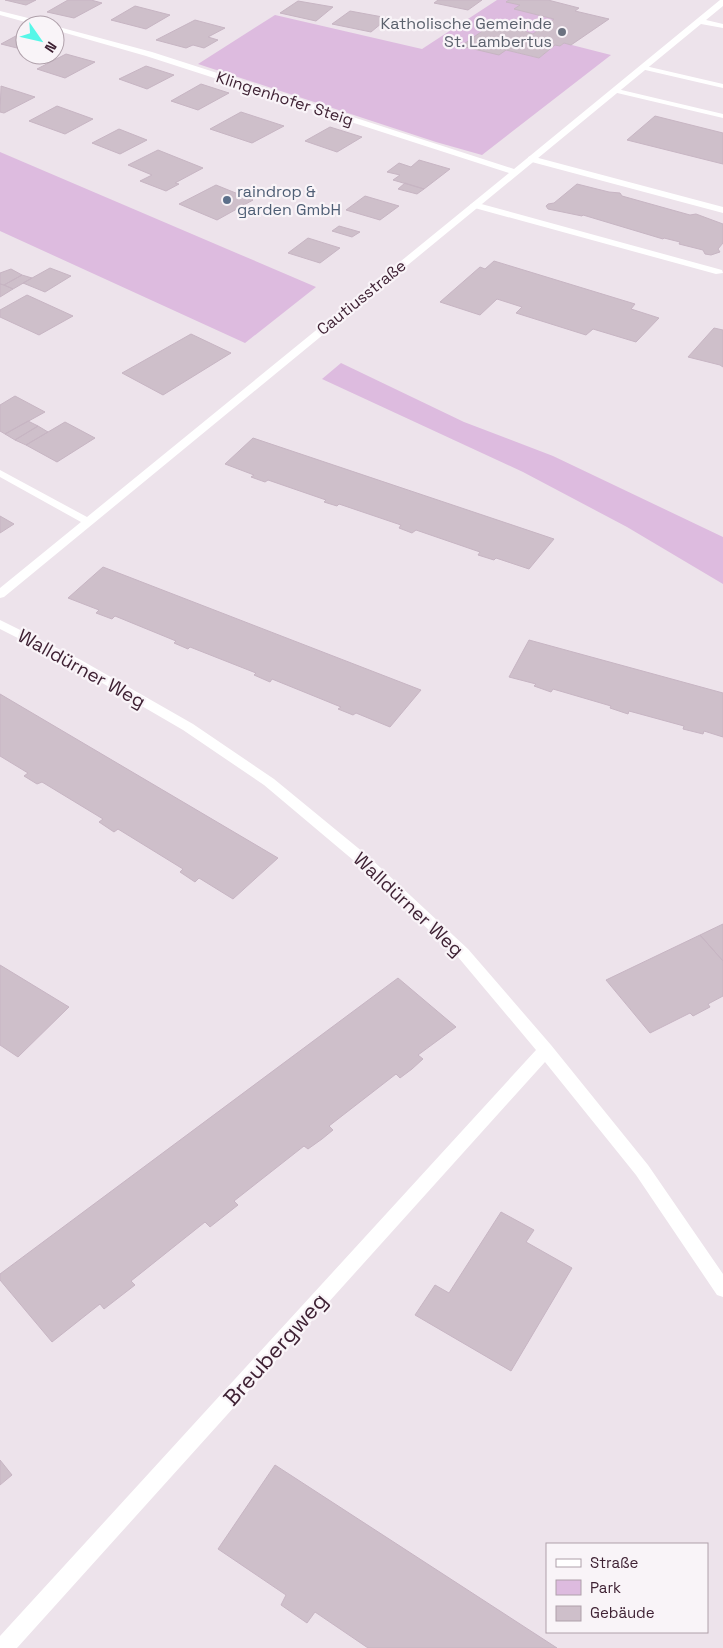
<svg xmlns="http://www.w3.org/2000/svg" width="723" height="1648" font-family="'Space Grotesk',sans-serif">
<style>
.green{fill:#ddbbdf}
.building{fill:#cebfca;stroke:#c7b5c3}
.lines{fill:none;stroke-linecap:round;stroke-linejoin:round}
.service{fill:#fff;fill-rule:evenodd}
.minor{fill:#fff;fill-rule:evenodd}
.worship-dot{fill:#6b7280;stroke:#f9f4f8;stroke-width:2}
.service-dot{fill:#5c6f8a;stroke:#f9f4f8;stroke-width:2}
.labels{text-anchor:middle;stroke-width:4.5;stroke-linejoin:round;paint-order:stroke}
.far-worship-label{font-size:16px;fill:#5b616d;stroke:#f9f4f8;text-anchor:end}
.far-street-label{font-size:16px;fill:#3f2234;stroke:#f9f4f8}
.far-service-label{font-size:16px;fill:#4e5e75;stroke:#f9f4f8;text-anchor:start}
.street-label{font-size:19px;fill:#3f2234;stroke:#f9f4f8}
.near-street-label{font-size:22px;fill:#3f2234;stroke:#f9f4f8}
</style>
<rect width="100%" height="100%" fill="#ede3eb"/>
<path class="green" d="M497 0H509L507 2 520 5 515 9 554 19 533 34 503 24 498 27 491 25 462 46 506 50 539 58 555 45 560 46 564 43 611 55 482 155 436 142 198 64 275 15 422 49Z
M0 152 316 287 245 343 0 231Z
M341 363 464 422 553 456 723 537V584L627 527 523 472 322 379Z"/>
<path class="building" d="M5 0H36L26 5Z
M68 0H91L102 3 74 18 47 12Z
M438 0H482L468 10 434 3Z
M509 0H548L579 8 575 11 609 19 571 45 564 43 560 46 555 45 539 58 506 50 499 55 461 46 491 25 498 27 503 24 533 34 554 19 514 9 520 5 506 2Z
M298 1 333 7 316 21 280 13Z
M135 6 170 15 146 29 111 20Z
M350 11 388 18 371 32 332 24Z
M195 20 225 28 208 37 218 40 204 48 193 45 186 48 156 40Z
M25 31V50L1 44Z
M66 54 95 62 65 78 37 69Z
M146 66 174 75 147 89 119 79Z
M201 84 229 93 198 110 171 101Z
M1 86 35 97 4 113 0 112Z
M57 106 93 119 65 134 29 121Z
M241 112 284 126 252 143 210 129Z
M655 116 723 133V164L627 140Z
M330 127 362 137 337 152 305 141Z
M119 129 147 140 120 154 92 143Z
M158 150 203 168 175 183 179 184 166 191 140 181 152 175 128 165Z
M419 160 450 169 424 189 393 180 400 175 387 172 399 163 411 167Z
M405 183 424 189 417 194 398 189Z
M577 184 609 192 620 193 622 196 690 215 696 214 723 224V243L718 249 720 252 711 255 705 254 703 250 679 244 680 242 664 238 663 239 583 215 582 216 548 209 546 206 548 204 554 203Z
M216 185 253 200 217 220 179 204Z
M365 196 399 206 380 220 346 210Z
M339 226 360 232 352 237 332 231Z
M308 238 340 248 320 263 288 253Z
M494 261 635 304 631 309 659 318 636 342 593 329 586 335 516 313 522 307 497 299 480 315 440 302 480 267 485 269Z
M50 268 71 276 45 292 23 283Z
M11 269 22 275 4 285 0 284V273Z
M22 275 32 278 13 289 4 285Z
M0 284 4 285 13 289 0 297Z
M27 295 73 316 39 335 0 317V310Z
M714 328 723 330V367L720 365 688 357Z
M191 334 231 353 163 395 122 373Z
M15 396 45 412 5 434 0 431V405Z
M28 421 38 426 15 440 5 434Z
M65 422 95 438 57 462 26 445Z
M38 426 48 432 26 445 15 440Z
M253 438 554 539 529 569 496 558 494 560 478 555 480 552 416 530 412 533 399 528 401 525 339 504 337 506 324 502 326 500 268 480 265 482 251 477 254 475 225 464Z
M0 516 14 524 0 533Z
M103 567 421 690 390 727 356 713 353 715 338 709 341 707 272 679 270 682 254 675 256 673 190 647 188 649 174 643 176 641 115 616 112 619 96 613 99 610 68 598Z
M529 640 723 693V737L704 731 703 734 683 729 684 726 629 711 628 714 610 708 611 706 553 689 551 692 534 686 536 684 509 677Z
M0 694 278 858 233 899 199 878 195 882 180 872 183 869 118 829 114 832 99 822 103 819 42 782 37 784 24 776 28 773 0 756Z
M723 924V961L700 935Z
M700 935 723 961V996L708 1004 710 1007 693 1016 690 1013 650 1033 606 980Z
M0 965 69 1007 18 1057 0 1045Z
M398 978 456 1027 418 1055 423 1059 412 1069 400 1078 396 1074 329 1126 333 1130 322 1139 308 1149 304 1146 234 1201 238 1205 210 1227 205 1222 131 1281 135 1285 104 1309 100 1304 52 1342 0 1280V1274Z
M501 1212 534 1230 526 1242 572 1268 511 1371 415 1315 435 1285 449 1293Z
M0 1460 12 1475 0 1485Z
M275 1465 557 1648H368L315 1612 307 1623 281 1605 286 1595 218 1549Z"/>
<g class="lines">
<path class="service" d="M641 65 723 84V88L641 69Z
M613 88 723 114V118L613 92Z
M531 156 723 207V213L528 161V157Z
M474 202 722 270 723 273 716 274 471 207 470 205Z"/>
<path class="minor" d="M720 0H723V6L706 20 723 24V28L701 24 4 597 0 598V588L81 522 0 477V470L87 517 509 173 146 56 55 30V26L152 52 514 169Z
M0 11 48 23 49 25H36L0 15Z
M0 620 81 660 193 724 274 779 369 857 468 949 551 1045 648 1165 723 1274V1297L717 1295 636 1175 545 1062 17 1648H0V1636L536 1050 458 957 359 865 264 785 183 730 73 666 0 629Z"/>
</g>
<circle class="worship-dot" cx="562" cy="32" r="5"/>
<circle class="service-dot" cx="227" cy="200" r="5"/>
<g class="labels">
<g class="far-worship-label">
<text x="552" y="29">Katholische Gemeinde<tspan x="552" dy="18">St. Lambertus</tspan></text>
</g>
<g class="far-street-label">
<text transform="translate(285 98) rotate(18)" y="6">Klingenhofer Steig</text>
<text transform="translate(361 297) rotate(-39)" y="6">Cautiusstraße</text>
</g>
<g class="far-service-label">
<text x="237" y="197">raindrop &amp;<tspan x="237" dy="18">garden GmbH</tspan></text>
</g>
<g class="street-label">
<text transform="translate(82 668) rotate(29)" y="7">Walldürner Weg</text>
<text transform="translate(409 904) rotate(43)" y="7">Walldürner Weg</text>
</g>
<g class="near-street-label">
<text transform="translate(275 1349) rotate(-48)" y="8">Breubergweg</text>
</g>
</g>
<rect x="546" y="1543" width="162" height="90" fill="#f9f4f8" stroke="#afa0aa"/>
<rect x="556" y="1559" width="25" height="8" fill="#ffffff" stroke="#afa0aa"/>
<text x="590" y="1568" font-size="15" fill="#3f2234">Straße</text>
<rect x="556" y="1580" width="25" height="15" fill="#ddbbdf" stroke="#afa0aa"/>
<text x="590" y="1593" font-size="15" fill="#3f2234">Park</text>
<rect x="556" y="1606" width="25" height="15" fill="#cebfca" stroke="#afa0aa"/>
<text x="590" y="1618" font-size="15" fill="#3f2234">Gebäude</text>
<g transform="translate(40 40) rotate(124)"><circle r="24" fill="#f9f4f8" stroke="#afa0aa"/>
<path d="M0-4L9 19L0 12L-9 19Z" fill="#57f7e8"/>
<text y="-8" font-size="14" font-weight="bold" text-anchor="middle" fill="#3f2234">N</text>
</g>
</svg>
